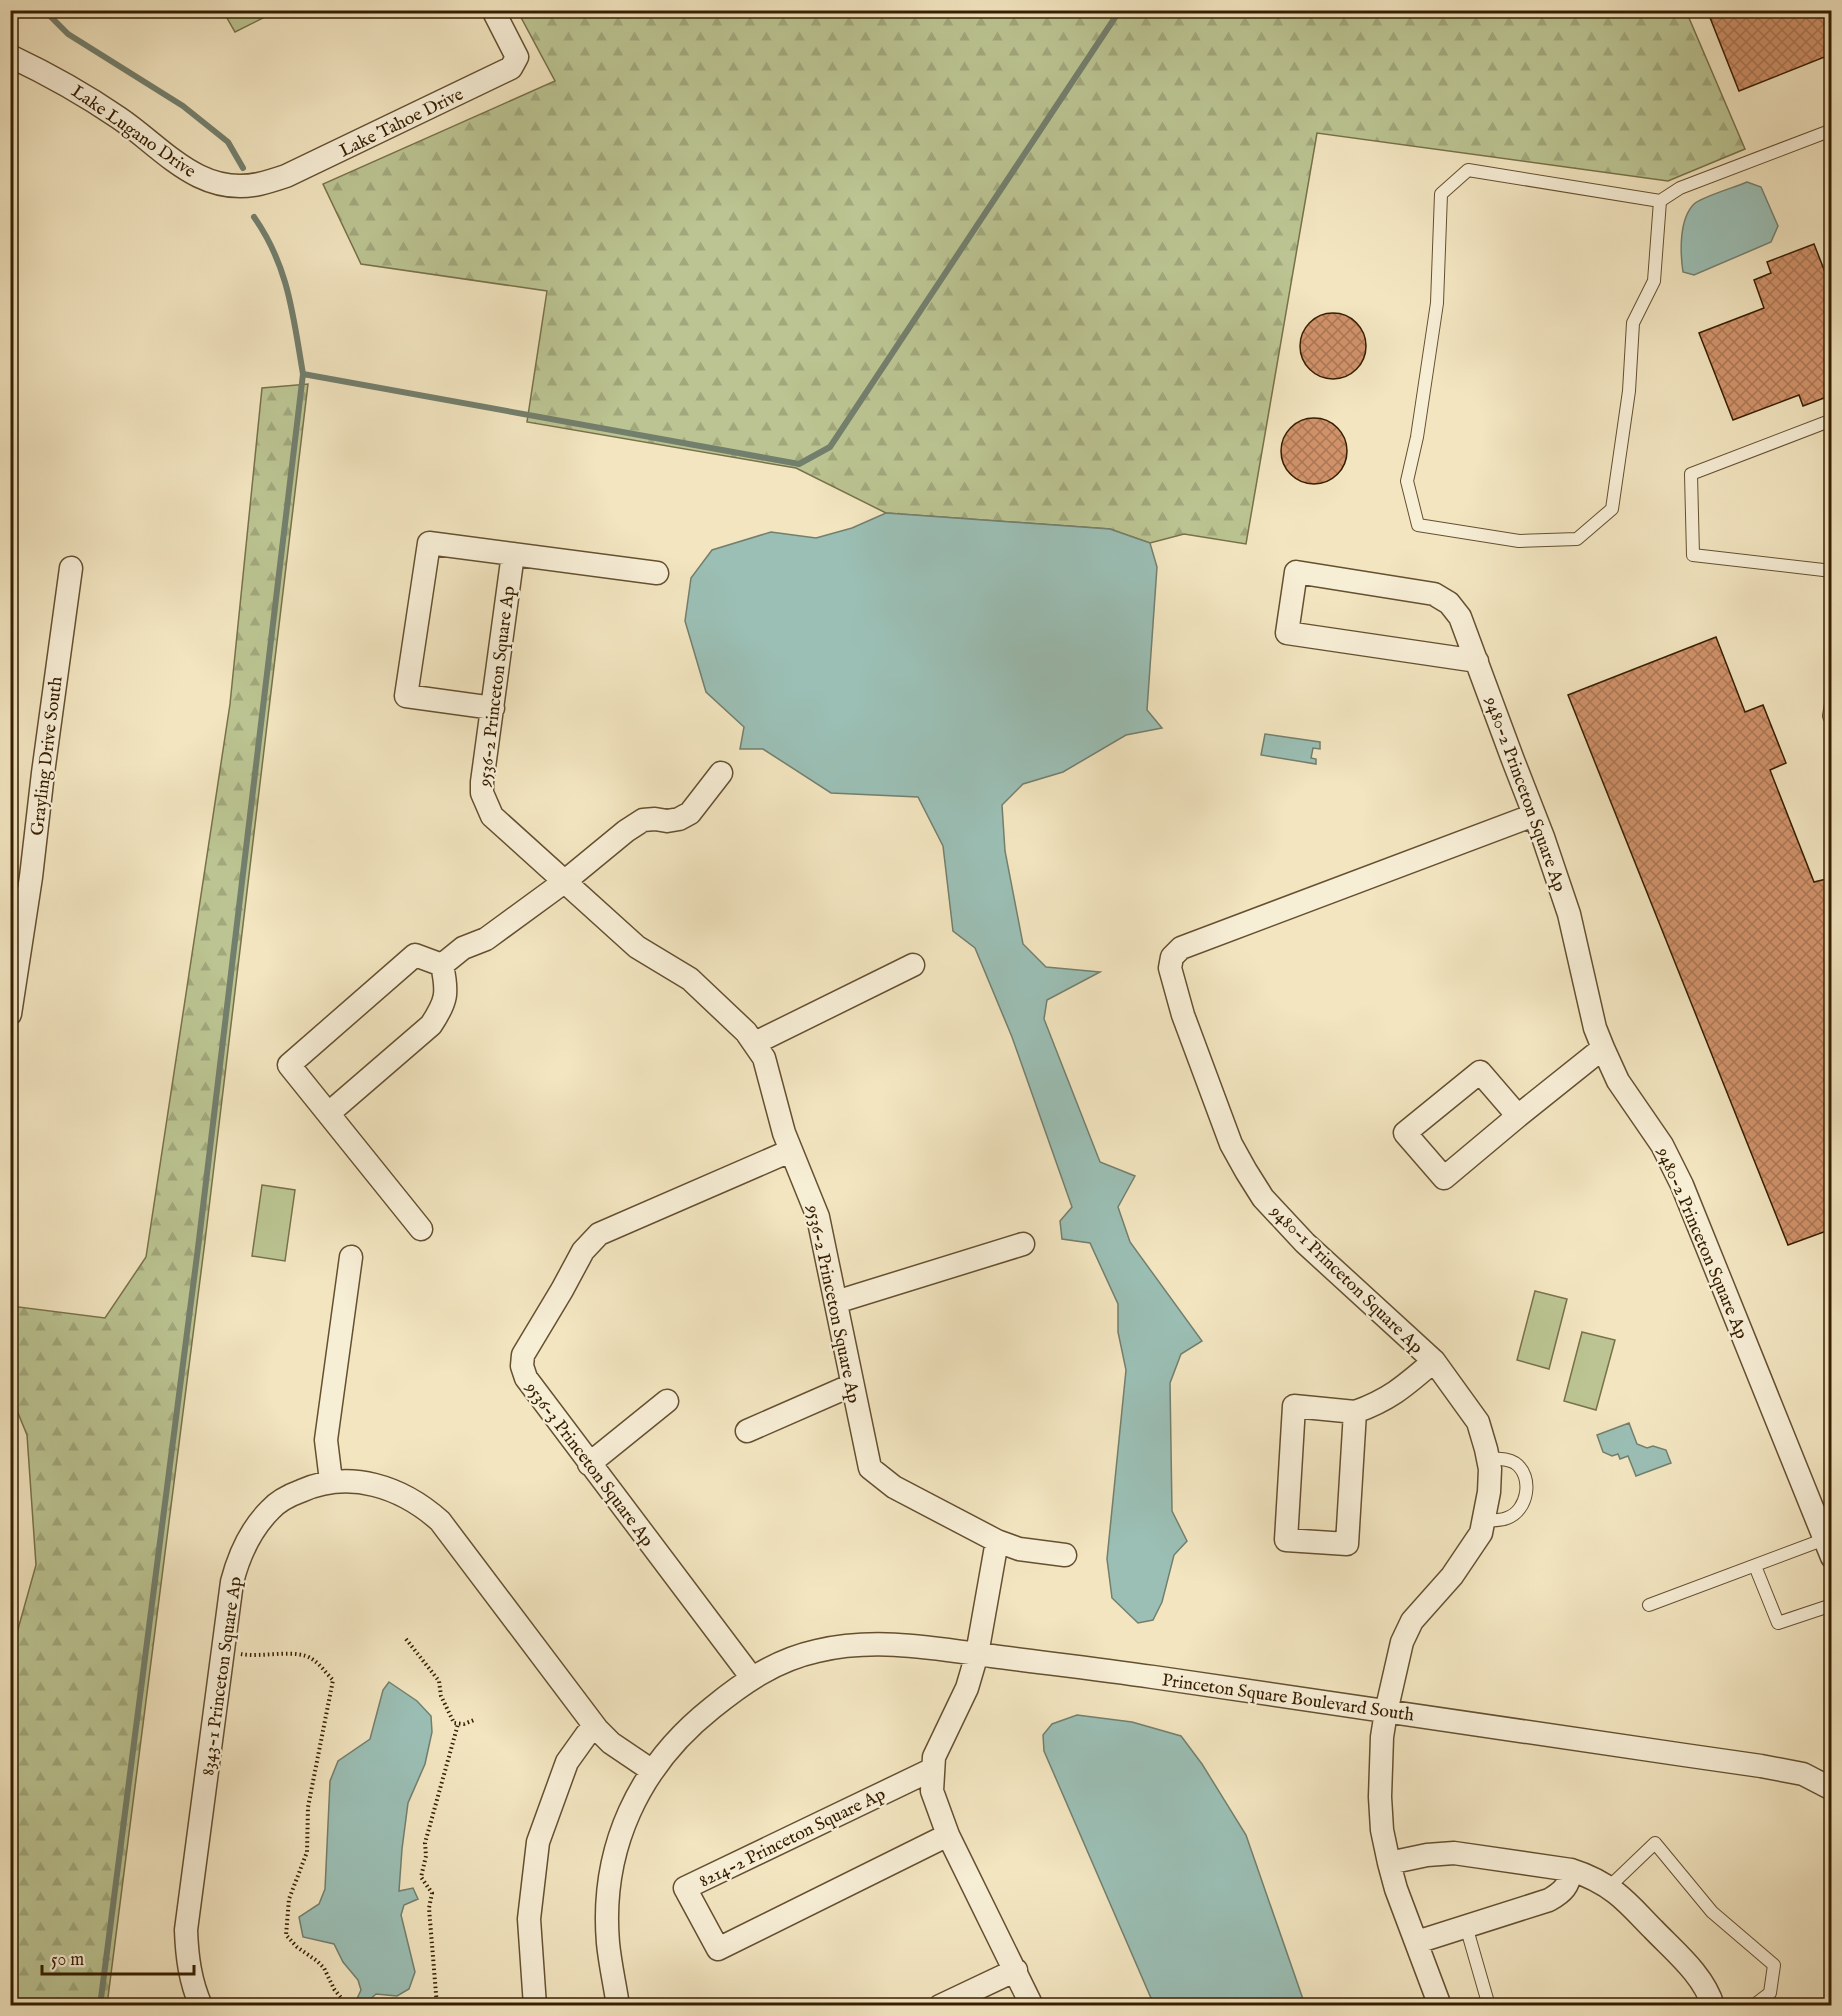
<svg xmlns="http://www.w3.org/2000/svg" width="1842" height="2016" font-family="'IM FELL English',serif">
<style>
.forest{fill:url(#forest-firs);stroke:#787149;stroke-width:1.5}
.green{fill:#bbc492;stroke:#787149;stroke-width:1.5}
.water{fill:#9bbfb5;stroke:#737f6d;stroke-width:1.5}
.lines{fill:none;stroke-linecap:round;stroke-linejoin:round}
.stream{stroke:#737f6d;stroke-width:6}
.building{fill:url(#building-cross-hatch);stroke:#361e00;stroke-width:1.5}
.service-casing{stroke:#655030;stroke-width:14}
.minor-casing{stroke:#655030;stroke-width:25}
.path{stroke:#361e00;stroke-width:4;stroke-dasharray:1.5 3;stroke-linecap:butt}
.service{stroke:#f7eed6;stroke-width:12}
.minor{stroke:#f7eed6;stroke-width:22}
.labels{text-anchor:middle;stroke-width:4.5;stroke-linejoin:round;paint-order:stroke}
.street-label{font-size:18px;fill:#361e00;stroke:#f7eed6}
</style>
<defs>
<pattern id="forest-firs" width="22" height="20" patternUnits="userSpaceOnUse" patternTransform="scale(1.5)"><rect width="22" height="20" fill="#bbc492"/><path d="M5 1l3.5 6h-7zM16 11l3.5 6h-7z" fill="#a1a87c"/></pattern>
<pattern id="building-cross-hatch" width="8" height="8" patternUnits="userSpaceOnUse" patternTransform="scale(1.5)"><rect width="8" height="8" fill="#d1926a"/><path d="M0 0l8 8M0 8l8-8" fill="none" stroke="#a75"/></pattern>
</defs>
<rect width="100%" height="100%" fill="#f2e5c0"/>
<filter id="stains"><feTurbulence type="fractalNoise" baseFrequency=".00333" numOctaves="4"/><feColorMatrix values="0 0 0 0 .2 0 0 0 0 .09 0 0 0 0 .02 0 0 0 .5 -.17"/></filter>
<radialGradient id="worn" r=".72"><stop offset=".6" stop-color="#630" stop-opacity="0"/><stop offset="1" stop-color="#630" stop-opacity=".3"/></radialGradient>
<path class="forest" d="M517 10 1686 11 1745 149 1668 181 1317 133 1246 544 1184 534 1150 543 1110 529 886 513 796 468 527 422 547 291 361 264 323 184 555 81Z
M308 384 205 1241 107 2005H11V1654L36 1565 27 1435 11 1396V1306L105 1318 146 1257 230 704 262 388Z"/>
<path class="green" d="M223 11H261L265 17 235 32Z
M262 1185 295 1190 285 1261 252 1256Z
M1535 1291 1567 1299 1549 1369 1517 1360Z
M1582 1332 1615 1340 1596 1410 1564 1401Z"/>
<path class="water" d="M1747 182 1761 187 1778 226 1771 242 1694 275 1683 272C1680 252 1679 219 1694 204 1701 197 1736 187 1747 182Z
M886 513 1110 529 1150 543 1157 567 1147 710 1162 728 1126 735 1063 772 1023 784 1002 805 1005 851 1023 944 1046 967 1100 972 1047 1000 1044 1019 1100 1162 1135 1176 1118 1207 1130 1242 1202 1341 1181 1354 1170 1383 1172 1511 1187 1541 1174 1555 1162 1602 1153 1620 1138 1623 1112 1598 1107 1559 1126 1370 1118 1332V1304L1090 1243 1062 1239 1060 1221 1072 1207 1012 1037 975 948 953 931 943 846 918 797 831 793 763 749H740L744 727 706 692 685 621 691 578 712 550 771 532 816 538 852 528Z
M1265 734 1320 742V749L1313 748 1311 758 1316 759V764L1261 755Z
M1629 1423 1637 1444 1647 1448 1653 1446 1666 1450 1671 1463 1636 1476 1628 1456 1620 1459 1618 1454 1612 1456 1603 1452 1597 1435Z
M389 1682 417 1701 431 1716 432 1732 425 1764 408 1803 402 1849 399 1891 413 1888 418 1899 404 1905 401 1915 415 1972 409 1989 397 1996 376 1994 364 2005H354L361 1990 358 1980 343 1962 334 1944 303 1937 299 1917 319 1904 325 1889 330 1781 338 1761 370 1739 383 1690Z
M1077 1715 1132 1722 1181 1736 1202 1764 1246 1835 1305 2005H1154L1044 1751 1043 1735 1052 1724Z"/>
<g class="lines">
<path class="stream" d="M44 10 68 34 183 106 228 142 243 168
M303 374 799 464 830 447 1120 10
M100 2006 199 1240 303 374C293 316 289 267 254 217"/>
</g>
<path class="building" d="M1707 10H1832V54L1739 91Z
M1814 244 1832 290V395L1803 406 1799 395 1733 420 1699 333 1764 308 1754 280 1771 273 1767 262Z
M1300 346a33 33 0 1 1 66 0a33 33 0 1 1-66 0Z
M1281 451a33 33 0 1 1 66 0a33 33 0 1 1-66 0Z
M1716 637 1745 712 1763 705 1786 763 1770 770 1814 882 1830 878 1832 881V1229L1788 1245 1568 695Z"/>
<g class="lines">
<defs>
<path id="service" d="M1660 201 1654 281 1633 323 1629 391 1612 509 1577 539 1519 541 1418 525 1407 481 1417 437 1437 303 1441 194 1468 170 1660 201 1680 188 1832 130
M1832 420 1691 474 1693 555 1832 571
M1832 698 1829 716 1832 722
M1483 1521C1491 1520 1500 1521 1507 1518 1528 1511 1534 1476 1515 1463 1507 1458 1497 1459 1487 1458
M1755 1566 1778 1623 1832 1605
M1649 1605 1825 1539
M1608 1888 1655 1843 1712 1912 1774 1965 1770 1993 1753 2006
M1466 1926 1489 2006"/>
<path id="minor" d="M10 56C48 74 84 94 119 118 162 147 199 197 259 184 268 182 277 179 286 176L511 68 517 57 493 10
M513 554 482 782V793L492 816 637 947 690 979 746 1032 764 1058 784 1133 818 1217 870 1468 894 1487 997 1541 1019 1549 1065 1555
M1477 661 1287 633 1296 572 1434 594 1449 603 1460 617 1513 760 1543 837 1569 914 1595 1028 1603 1048 1618 1081 1662 1145 1682 1185 1832 1557
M493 708 406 696 429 543 657 573
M442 965 463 948 486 939 564 882 626 831 643 820 655 819 667 821 679 819 690 813 721 773
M10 1014 31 877 43 773 71 568
M755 1043 913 965
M1480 1072 1518 1116 1444 1178 1405 1133Z
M329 1113 431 1025C447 1001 448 993 442 965
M1518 1116 1603 1048
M421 1229 289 1065 415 955 442 965
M836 1302 1023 1244
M1294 1406 1355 1412 1347 1544 1286 1540Z
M1355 1412C1391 1399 1406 1385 1434 1361
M747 1431 852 1385
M589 1464 667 1401
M331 1481 326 1440 351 1257
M997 1541 977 1654 967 1688 934 1757 932 1791 948 1835 1032 2006
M752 1678 526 1378 522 1366 523 1355 562 1290 583 1251 599 1234 790 1151
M933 1769 685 1888 718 1949 948 1835
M1389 1863 1427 1855 1454 1853 1571 1870C1587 1875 1603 1883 1616 1893 1630 1904 1641 1917 1653 1929 1674 1951 1704 1975 1713 2006
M1417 1942 1549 1900C1563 1892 1569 1886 1571 1870
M201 2006C190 1981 187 1957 186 1930L232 1582C239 1555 250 1530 270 1510 278 1501 290 1495 301 1491 350 1469 402 1487 440 1521L597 1729 611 1743 651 1770
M535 2006 529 1919 538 1842 567 1762 587 1734 597 1729
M618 2006C615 1985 610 1964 608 1943 600 1848 639 1766 712 1708 744 1682 776 1660 817 1651 875 1637 933 1648 992 1656 1045 1663 1099 1669 1153 1677 1355 1707 1558 1737 1761 1766L1803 1774 1832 1789
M940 2006 1016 1970
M1440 2006 1396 1889 1389 1863 1382 1830 1380 1797 1382 1737 1386 1712 1402 1642 1412 1621 1452 1576 1481 1533 1489 1492 1490 1469 1486 1449 1478 1422 1434 1361 1305 1243 1263 1198 1246 1171 1231 1144 1183 1015 1170 968 1172 957 1181 948 1534 815"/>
</defs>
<use href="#service" class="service-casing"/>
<use href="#minor" class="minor-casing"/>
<path class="path" d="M406 1639 439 1681 441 1696 454 1723 464 1724 474 1720
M241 1654C261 1658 297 1648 312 1659 320 1664 326 1673 333 1680L308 1807 307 1852 289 1899 286 1935 297 1947 317 1961 324 1968 334 1989 348 2006
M437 2006 429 1908 432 1893 421 1877 426 1856 425 1843 458 1724"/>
<use href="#service" class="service"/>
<use href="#minor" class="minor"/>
</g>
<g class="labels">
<g class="street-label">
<text transform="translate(401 122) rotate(-26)" y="6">Lake Tahoe Drive</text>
<text transform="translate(134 131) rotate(35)" y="6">Lake Lugano Drive</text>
<text transform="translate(496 686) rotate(-83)" y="6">9536-2 Princeton Square Ap</text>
<text transform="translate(46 756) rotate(-83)" y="6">Grayling Drive South</text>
<text transform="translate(1526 794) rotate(70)" y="6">9480-2 Princeton Square Ap</text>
<text transform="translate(1703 1243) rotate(67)" y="6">9480-2 Princeton Square Ap</text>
<text transform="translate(1347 1279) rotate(44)" y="6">9480-1 Princeton Square Ap</text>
<text transform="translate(834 1304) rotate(78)" y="6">9536-2 Princeton Square Ap</text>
<text transform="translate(590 1464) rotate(53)" y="6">9536-3 Princeton Square Ap</text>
<text transform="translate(221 1676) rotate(-82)" y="6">8343-1 Princeton Square Ap</text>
<text transform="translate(1288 1697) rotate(8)" y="6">Princeton Square Boulevard South</text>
<text transform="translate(792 1837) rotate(-26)" y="6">8214-2 Princeton Square Ap</text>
</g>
</g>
<rect width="1842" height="2016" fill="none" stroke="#f2e5c0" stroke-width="36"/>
<rect x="12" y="12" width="1818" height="1992" fill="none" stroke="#361e00" stroke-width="3"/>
<rect x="18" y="18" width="1806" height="1980" fill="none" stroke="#361e00" stroke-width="1.5"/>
<path d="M42 1965v9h152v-9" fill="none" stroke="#361e00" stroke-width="3"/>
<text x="51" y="1965" font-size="18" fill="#361e00" stroke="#f7eed6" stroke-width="4.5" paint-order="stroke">50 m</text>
<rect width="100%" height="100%" filter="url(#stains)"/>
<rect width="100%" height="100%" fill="url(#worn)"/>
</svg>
